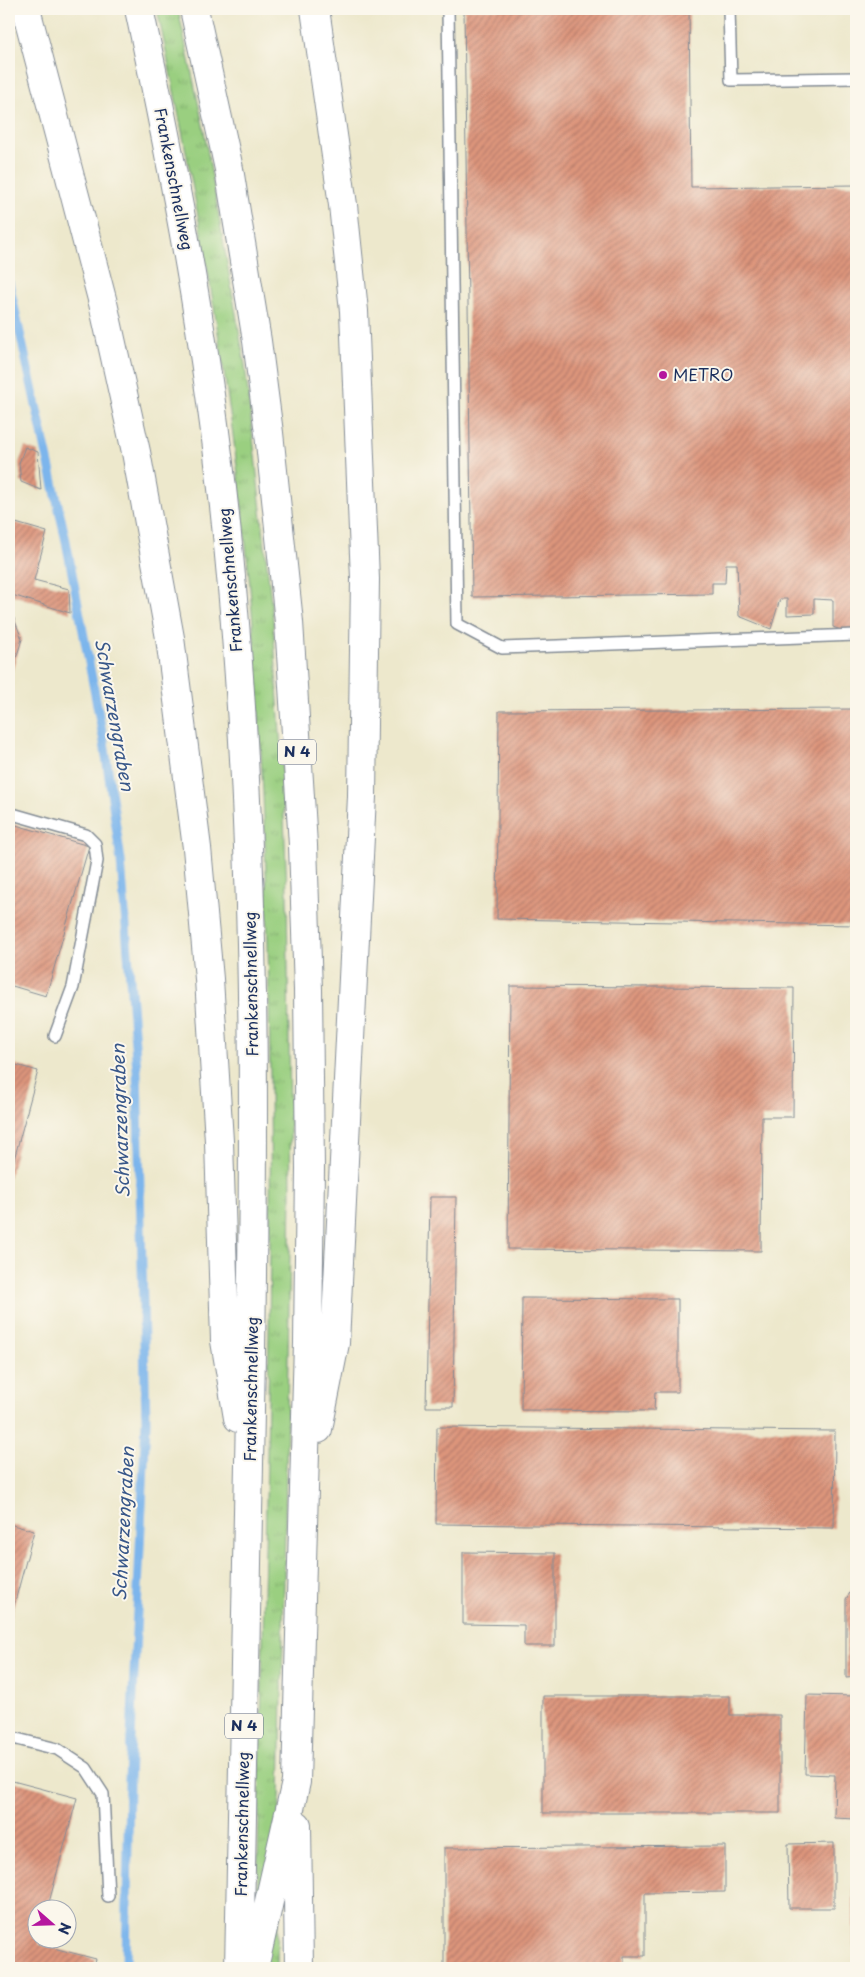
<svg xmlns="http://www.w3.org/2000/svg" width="865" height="1977" font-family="'Playpen Sans',sans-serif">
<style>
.grass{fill:url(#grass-tufts);stroke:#5a7f6f}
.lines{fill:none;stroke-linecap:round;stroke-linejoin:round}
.stream{stroke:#7bb5ec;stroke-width:9}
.building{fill:url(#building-hatch)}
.service-casing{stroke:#848c95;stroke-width:14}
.trunk-casing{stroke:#848c95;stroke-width:30}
.service{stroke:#fff;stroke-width:11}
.trunk{stroke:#fff;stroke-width:28}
.poi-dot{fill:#b5179e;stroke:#fbf7ec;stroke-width:2}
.labels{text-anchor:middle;stroke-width:4;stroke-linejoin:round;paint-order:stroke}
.shield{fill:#fbf7ec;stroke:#5e6b89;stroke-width:1}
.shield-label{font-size:15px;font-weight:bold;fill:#1b2f5e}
.street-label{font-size:16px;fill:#1b2f5e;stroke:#fbf7ec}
.poi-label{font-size:16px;fill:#1b2f5e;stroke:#fbf7ec;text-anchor:start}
.water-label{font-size:18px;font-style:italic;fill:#385789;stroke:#fbf7ec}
</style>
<defs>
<pattern id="grass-tufts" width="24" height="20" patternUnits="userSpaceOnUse" patternTransform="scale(1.25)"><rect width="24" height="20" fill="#9acf80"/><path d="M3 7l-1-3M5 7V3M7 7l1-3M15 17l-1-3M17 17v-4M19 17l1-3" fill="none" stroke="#84b271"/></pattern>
<pattern id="building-hatch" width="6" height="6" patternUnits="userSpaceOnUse" patternTransform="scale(1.25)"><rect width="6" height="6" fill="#dd957c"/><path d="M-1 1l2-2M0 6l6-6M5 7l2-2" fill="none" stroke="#b27a69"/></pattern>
</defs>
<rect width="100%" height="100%" fill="#fbf7ec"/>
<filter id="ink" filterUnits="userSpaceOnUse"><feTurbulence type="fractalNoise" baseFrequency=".02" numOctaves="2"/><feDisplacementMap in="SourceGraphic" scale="10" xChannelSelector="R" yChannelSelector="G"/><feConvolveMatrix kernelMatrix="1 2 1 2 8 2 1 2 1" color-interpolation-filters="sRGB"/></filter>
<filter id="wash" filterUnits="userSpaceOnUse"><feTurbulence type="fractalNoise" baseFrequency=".0096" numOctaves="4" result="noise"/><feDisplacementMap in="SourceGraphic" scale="20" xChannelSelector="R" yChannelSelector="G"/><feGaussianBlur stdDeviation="1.12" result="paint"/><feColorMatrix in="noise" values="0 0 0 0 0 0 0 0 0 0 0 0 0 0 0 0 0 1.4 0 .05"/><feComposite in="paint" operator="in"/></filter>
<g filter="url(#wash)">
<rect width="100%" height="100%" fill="#ede8cc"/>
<path class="grass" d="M157 9H178L203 125 245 365 273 619 282 768 287 892 291 1194 277 1968H256C263 1521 286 1071 253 624 237 416 200 212 157 9Z"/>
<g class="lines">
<path class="stream" d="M9 283 66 541 104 742 121 861 137 1070 146 1421 129 1780 126 1968"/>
</g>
<g id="blocks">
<path class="building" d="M464 9H689L691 187 856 185V618L851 634 833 627V600L814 599V614L787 615V599H780L771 629 739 616 737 564H726L725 583H712V594L472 597Z
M25 447 38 452 41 490 21 482 19 463Z
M9 521 47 532 34 580 69 589 70 613 9 594Z
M9 615 13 616 22 639 9 682Z
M856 709V925L497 919 499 711Z
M9 823 89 846 46 996 9 985Z
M510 986 794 988 793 1117H762L761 1251 508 1249Z
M9 1063 38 1071 9 1178Z
M430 1197H456L453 1407H426Z
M522 1298 678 1299V1392H655L654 1411 521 1410Z
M437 1427 835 1431 834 1528 436 1524Z
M9 1524 34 1531 9 1624Z
M463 1552 555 1553V1646H524V1625L463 1624Z
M856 1583V1677L846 1678V1599Z
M807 1695 856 1696V1819L834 1818 835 1775 805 1774Z
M543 1696H730V1715H780V1813H543Z
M9 1780 77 1798 47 1910H38V1940H39L38 1944 96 1959 93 1968H9Z
M834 1843V1908H789L788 1844Z
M725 1846V1892L645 1893V1956H624V1968H444V1848Z
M853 1860H856V1947H853Z"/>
</g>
</g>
<g filter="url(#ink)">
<use href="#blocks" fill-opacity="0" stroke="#848c95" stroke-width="1"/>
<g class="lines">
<defs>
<path id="service" d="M448 9 457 624 502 648 856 635
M729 9 731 80 856 78
M9 813 86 835 95 844 97 861 73 987 55 1036
M9 1737 57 1749 86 1768 103 1794 108 1896"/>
<path id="trunk" d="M26 9 103 303 136 452 170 638 197 848 209 979 219 1141 225 1341 238 1418
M139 9C176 180 208 351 226 525 260 854 255 1184 248 1513 245 1665 243 1817 239 1968
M194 9 229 169 257 341 269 433 289 622 303 845 308 990 310 1168 308 1343 296 1782 254 1968
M315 9 343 205 354 311 365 579 362 796 335 1343 318 1429
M297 1825 299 1968"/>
</defs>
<use href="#service" class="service-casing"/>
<use href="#trunk" class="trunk-casing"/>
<use href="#service" class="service"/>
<use href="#trunk" class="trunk"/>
</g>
</g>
<circle class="poi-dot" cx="663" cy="375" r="5"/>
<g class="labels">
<g class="shield">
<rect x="278" y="739.5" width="38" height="25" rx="4"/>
<rect x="225" y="1713.5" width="38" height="25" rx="4"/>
</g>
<g class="shield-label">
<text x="297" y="757">N 4</text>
<text x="244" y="1731">N 4</text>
</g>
<g class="street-label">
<text transform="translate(174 179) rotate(79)" y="6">Frankenschnellweg</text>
<text transform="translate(230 580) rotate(-95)" y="6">Frankenschnellweg</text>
<text transform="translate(251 984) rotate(-91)" y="6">Frankenschnellweg</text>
<text transform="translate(251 1389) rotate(-89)" y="6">Frankenschnellweg</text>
<text transform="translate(242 1824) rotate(-89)" y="6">Frankenschnellweg</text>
</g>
<g class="poi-label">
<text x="673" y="381">METRO</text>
</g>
<g class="water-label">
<text transform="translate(114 715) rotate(80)" y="6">Schwarzengraben</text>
<text transform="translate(121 1121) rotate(-92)" y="6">Schwarzengraben</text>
<text transform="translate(124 1524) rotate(-87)" y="6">Schwarzengraben</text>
</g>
</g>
<rect width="865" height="1977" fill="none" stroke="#fbf7ec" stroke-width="30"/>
<g transform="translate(52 1924) rotate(110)"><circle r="24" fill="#fbf7ec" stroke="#a1a7b3"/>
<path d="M0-4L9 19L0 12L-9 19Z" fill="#b5179e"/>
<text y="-8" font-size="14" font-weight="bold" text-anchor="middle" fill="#1b2f5e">N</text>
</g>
</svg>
